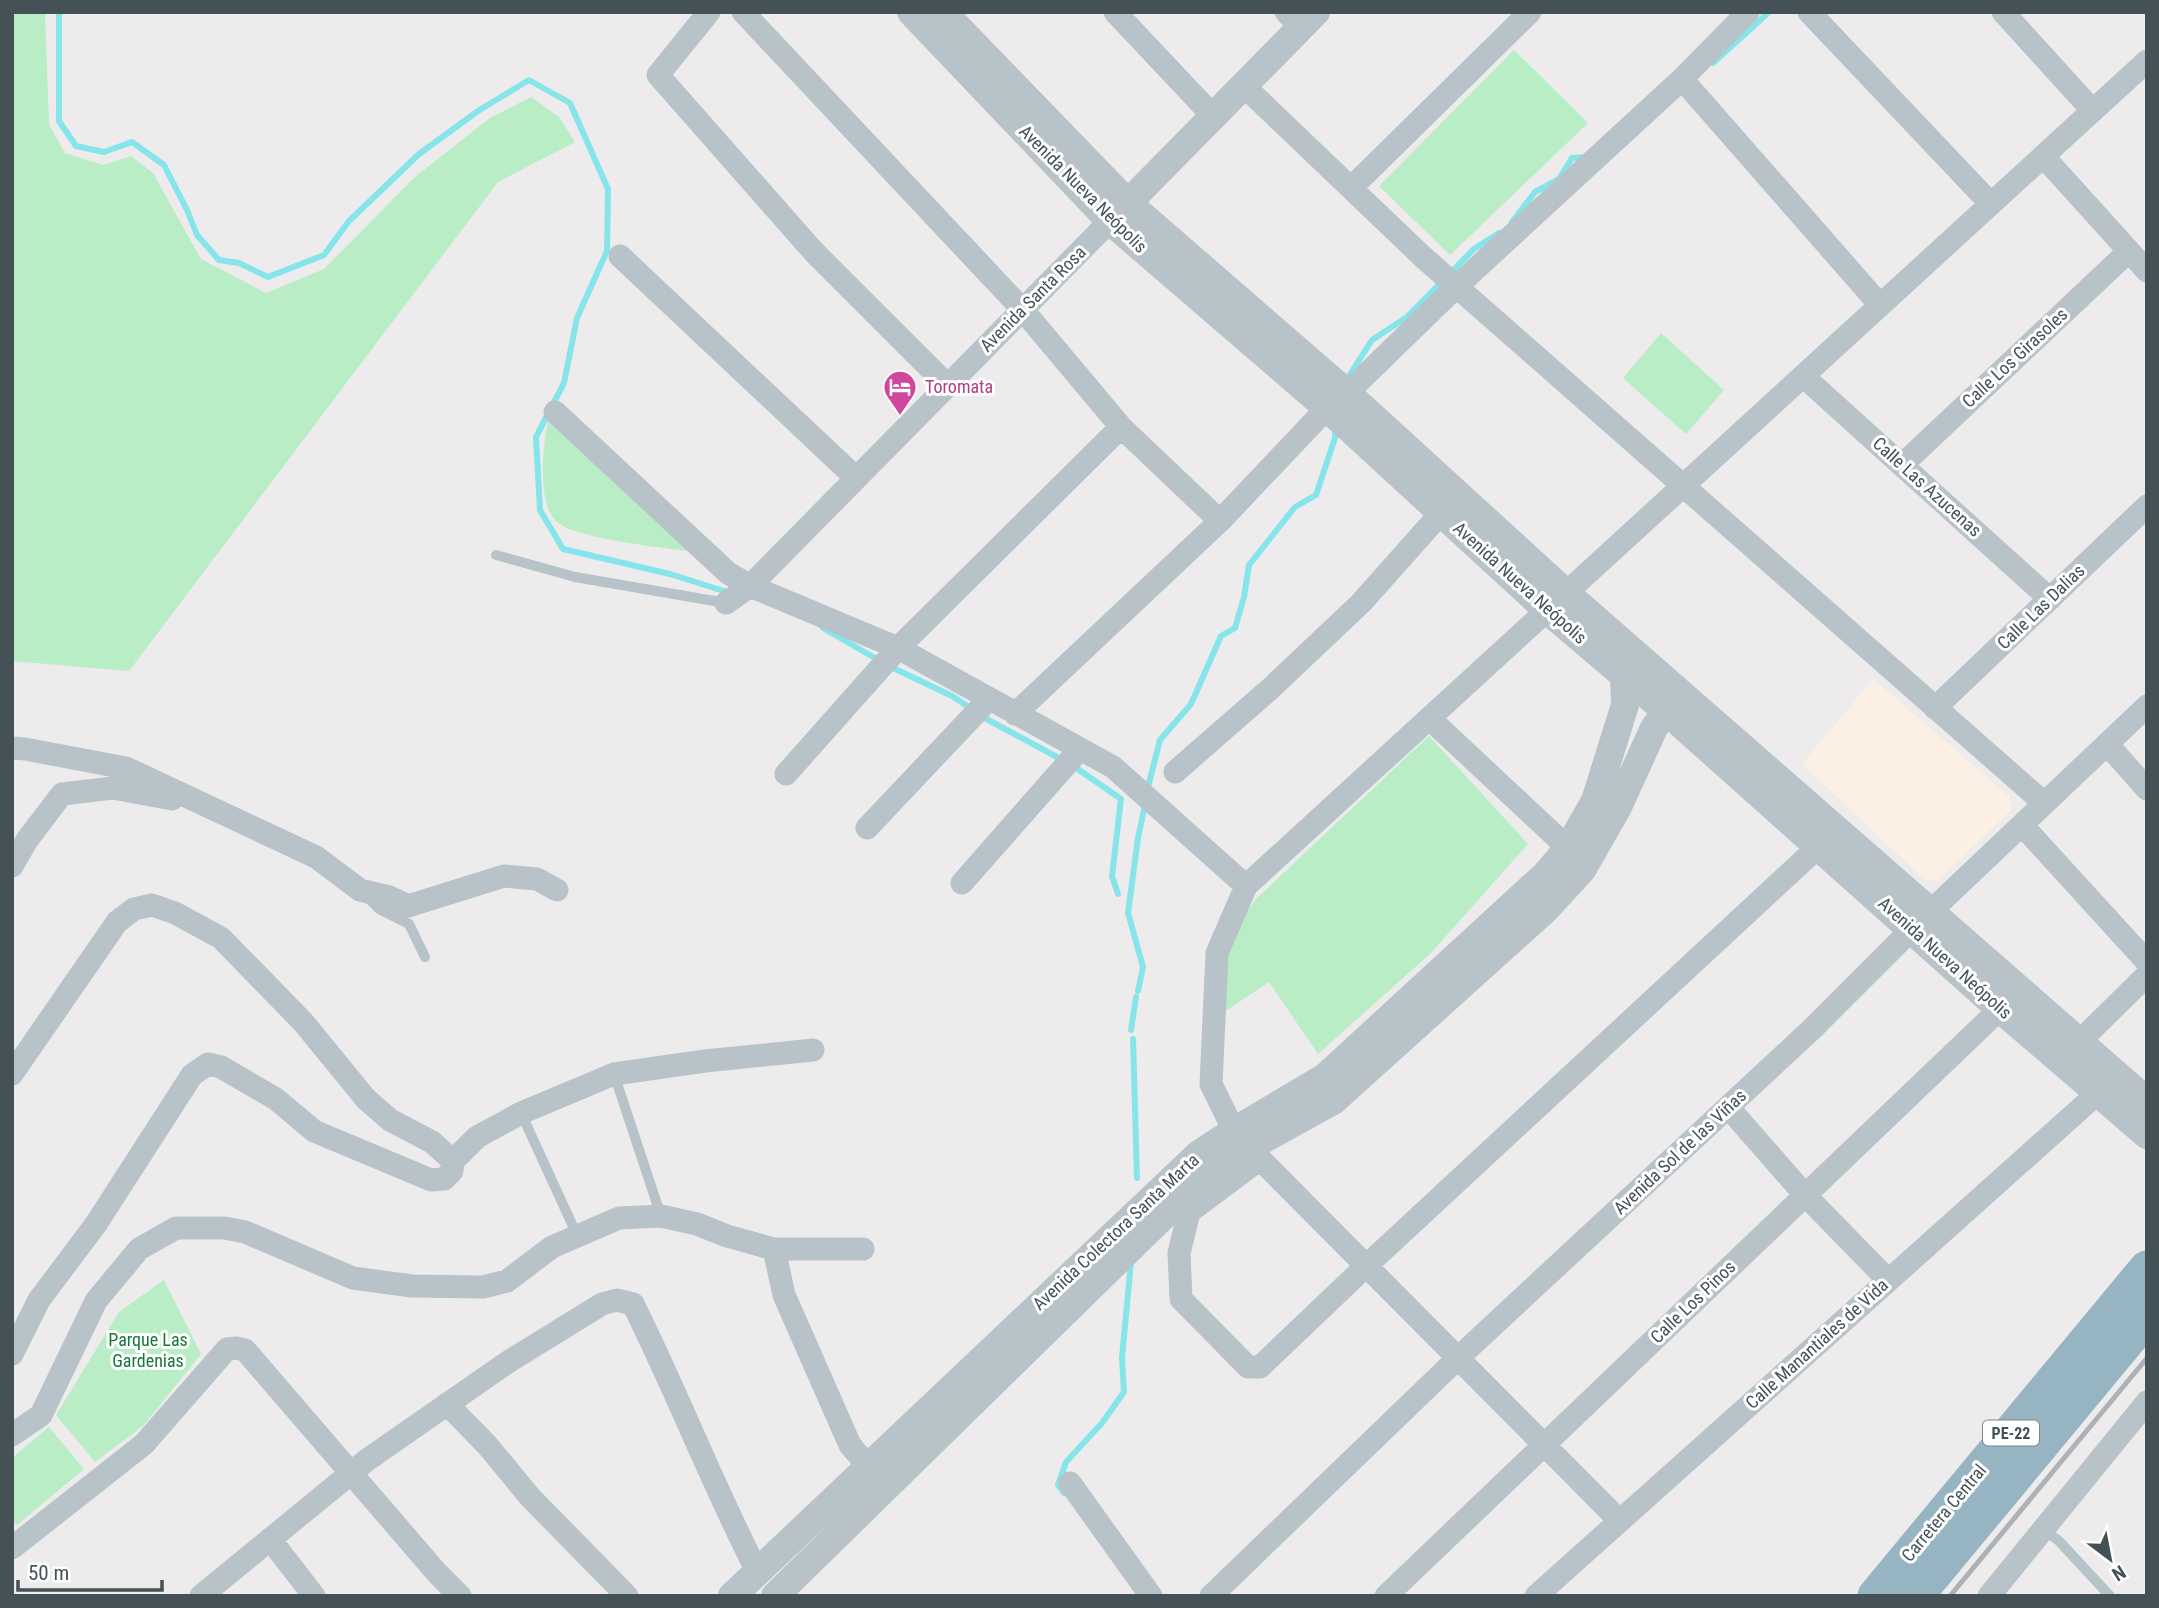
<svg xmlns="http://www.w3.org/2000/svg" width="2159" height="1608" font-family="'Roboto Condensed',sans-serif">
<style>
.commercial{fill:#fbf0e3}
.green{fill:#b9edc5}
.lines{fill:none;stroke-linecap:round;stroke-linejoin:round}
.stream{stroke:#86e5ea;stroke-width:6}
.service{stroke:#b7c3c8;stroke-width:10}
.minor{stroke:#b7c3c8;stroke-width:23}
.tertiary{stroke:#b7c3c8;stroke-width:28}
.trunk{stroke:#97b4c3;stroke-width:37}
.rail{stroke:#aeb2b6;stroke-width:5}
.labels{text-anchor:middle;stroke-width:6;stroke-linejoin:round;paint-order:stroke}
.shield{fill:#fff;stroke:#7c868a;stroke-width:2}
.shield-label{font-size:16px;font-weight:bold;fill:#445258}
.street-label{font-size:18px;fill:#445258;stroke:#fff}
.hotel-label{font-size:18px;fill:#b23c85;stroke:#fff;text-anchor:start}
.park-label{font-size:18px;fill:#177738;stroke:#fff}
</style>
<rect width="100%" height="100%" fill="#eeebec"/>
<path class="commercial" d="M1873 679 2010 797 2011 810 1938 881 1925 880 1802 764Z"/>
<path class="green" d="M12 12H45L49 124 65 153 103 165 131 156 153 173 201 259 266 293 324 269 415 177 490 118 531 97 559 117 575 142 498 182 129 671 12 661Z
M1514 50 1588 123 1450 255 1379 186Z
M1661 333 1724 390 1686 434 1623 378Z
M548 421 695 552C668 548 571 539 555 520 537 500 543 446 548 421Z
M1429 736 1528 844 1431 953 1318 1054 1269 982 1227 1010 1213 993 1224 943 1255 900Z
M164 1280 201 1354 144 1425 95 1462 56 1415 119 1312Z
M49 1427 84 1469 17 1525 12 1520V1458Z"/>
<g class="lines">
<path class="stream" d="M59 12V121L76 146 104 152 132 142 164 165 187 210 197 235 219 260 239 263 268 277 324 255 349 221 419 154 478 111 529 80 570 103 608 189 607 251 577 318 564 383 536 437 540 510 563 549 670 574 730 593
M1713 63 1769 12
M1512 222 1535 192 1559 179 1572 158 1587 157
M1347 379 1372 340 1407 317 1474 249 1499 233
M823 628 880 661
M889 666 952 696 970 708
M979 715 1057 757
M1072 765 1121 799 1112 876 1118 894
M1148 787 1160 740 1191 704 1221 636 1235 628 1244 597 1249 565 1295 507 1316 495 1335 438V429
M1138 991 1143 967 1128 913 1138 838 1145 805
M1131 1030 1136 997
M1133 1039 1137 1178
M1064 1493 1058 1485 1066 1462 1102 1423 1124 1392 1122 1358 1131 1262"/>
<path class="service" d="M496 555 575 577 726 603
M367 897 379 909 409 924 425 957
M614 1074 661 1216
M521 1113 577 1235
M2043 1529 2059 1541 2110 1596"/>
<path class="minor" d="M709 12 658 75 814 252 947 385
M743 12 1022 309 1121 427 1220 521
M1115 12 1213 116
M1286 12 1301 28
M1809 12 1991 204
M2003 12 2093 111
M1682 79 1880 305
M1244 86 1423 257 2044 803
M2043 156 2147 271
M1351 188 1530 12
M620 256 856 478
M1803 376 2050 599
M1347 393 1456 287 1682 79 1748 12
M555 412 728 573 750 586 898 648 1113 767 1246 886
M1902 465 2129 251
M726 603 750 586 1110 221
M1935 708 2147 506
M1015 714 1220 521 1327 408
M1429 718 1568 848
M2107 744 2147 789
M12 748 25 749 126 768 316 857 360 890 389 897 408 906 504 876 537 879 557 890
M1175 772 1270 689 1361 603 1441 513
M786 774 898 648 1121 427
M2022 825 2147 962
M867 828 989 699
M12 866 27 840 62 794 113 788 172 799
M962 883 1080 749
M2079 1042 2147 975
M12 1074 117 922 134 909 152 905 175 913 221 938 303 1022 366 1099 390 1120 432 1142 453 1161
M1728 1107 1805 1195 1888 1280
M1234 1131 1211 1084 1217 953 1246 886 2147 61
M1251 1150 1619 1520
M1260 1159 1189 1212 1179 1253 1181 1299 1248 1367H1260L1366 1266 1818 847
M774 1249 784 1295 850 1445 869 1467
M12 1354 39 1300 96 1224 192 1075 208 1064 221 1067 276 1099 314 1131 431 1180 444 1179 452 1171 453 1161 477 1137 521 1113 614 1074 705 1061 813 1050
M447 1404 487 1445 530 1497 627 1596
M12 1435 41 1415 96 1301 139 1249 176 1228H225L245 1232 353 1278 412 1286 483 1287 507 1281 552 1247 619 1218 661 1216 697 1224 727 1236 774 1249H863
M1070 1483 1151 1596
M270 1539 314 1596
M12 1548 144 1444 227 1349 236 1348 245 1350 437 1573 460 1596
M201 1596 367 1460 508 1362 602 1304 617 1300 633 1304C677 1392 712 1484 757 1571
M1211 1596 1458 1358 1812 1029 1912 929 2147 706
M1386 1596 2000 1009
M1536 1596 2099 1092
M1989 1596 2147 1402"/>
<path class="tertiary" d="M911 12 1110 221 1327 408 1547 610 1666 711 2000 1009 2147 1135
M943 12 1128 203 1347 393 1566 593 2147 1101
M1114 217 1316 12
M732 1596 1199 1154 1234 1131 1325 1077 1546 874 1568 848 1595 801 1625 705 1624 675
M775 1596 1196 1184 1248 1148 1333 1101 1545 910 1582 870 1618 807 1654 728 1666 711"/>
<path class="trunk" d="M1876 1596 2147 1269
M1915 1596 2147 1316"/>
<path class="rail" d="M1950 1596 2147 1358"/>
</g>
<defs>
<symbol id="hotel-pin" viewBox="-11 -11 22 30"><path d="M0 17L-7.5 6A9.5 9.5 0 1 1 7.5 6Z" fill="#d1479c" stroke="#fff"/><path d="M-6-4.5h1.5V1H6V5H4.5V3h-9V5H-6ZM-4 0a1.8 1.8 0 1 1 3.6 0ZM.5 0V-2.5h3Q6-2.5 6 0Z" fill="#fff"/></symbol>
</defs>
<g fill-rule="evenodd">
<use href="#hotel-pin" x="881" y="368" width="38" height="52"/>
</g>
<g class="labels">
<rect class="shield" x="1983" y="1420.5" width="56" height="25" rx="5"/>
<g class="shield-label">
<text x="2011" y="1439">PE-22</text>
</g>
<g class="street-label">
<text transform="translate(1083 189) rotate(45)" y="6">Avenida Nueva Neópolis</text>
<text transform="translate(1033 299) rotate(-45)" y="6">Avenida Santa Rosa</text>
<text transform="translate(2015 358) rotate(-43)" y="6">Calle Los Girasoles</text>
<text transform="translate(1927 487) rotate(42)" y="6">Calle Las Azucenas</text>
<text transform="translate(1520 583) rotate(42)" y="6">Avenida Nueva Neópolis</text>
<text transform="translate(2041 607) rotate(-44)" y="6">Calle Las Dalias</text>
<text transform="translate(1945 958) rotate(42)" y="6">Avenida Nueva Neópolis</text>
<text transform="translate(1680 1152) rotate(-43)" y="6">Avenida Sol de las Viñas</text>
<text transform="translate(1116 1232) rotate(-43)" y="6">Avenida Colectora Santa Marta</text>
<text transform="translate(1693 1302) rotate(-44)" y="6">Calle Los Pinos</text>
<text transform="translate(1817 1344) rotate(-42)" y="6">Calle Manantiales de Vida</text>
<text transform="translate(1944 1513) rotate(-50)" y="6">Carretera Central</text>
</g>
<g class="hotel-label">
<text x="925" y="393">Toromata</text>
</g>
<g class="park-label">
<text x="148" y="1346">Parque Las<tspan x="148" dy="21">Gardenias</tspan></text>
</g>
</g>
<rect width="2159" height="1608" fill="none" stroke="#445258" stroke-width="28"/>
<g transform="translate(2110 1559) rotate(148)" stroke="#ffffff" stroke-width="5" paint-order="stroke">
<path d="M0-5L12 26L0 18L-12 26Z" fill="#445258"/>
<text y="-10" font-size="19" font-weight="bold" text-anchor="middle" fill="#445258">N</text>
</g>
<path d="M18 1580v10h144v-10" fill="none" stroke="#445258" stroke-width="3.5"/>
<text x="28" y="1580" font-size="21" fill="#445258" stroke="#ffffff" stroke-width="5" paint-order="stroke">50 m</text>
</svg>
